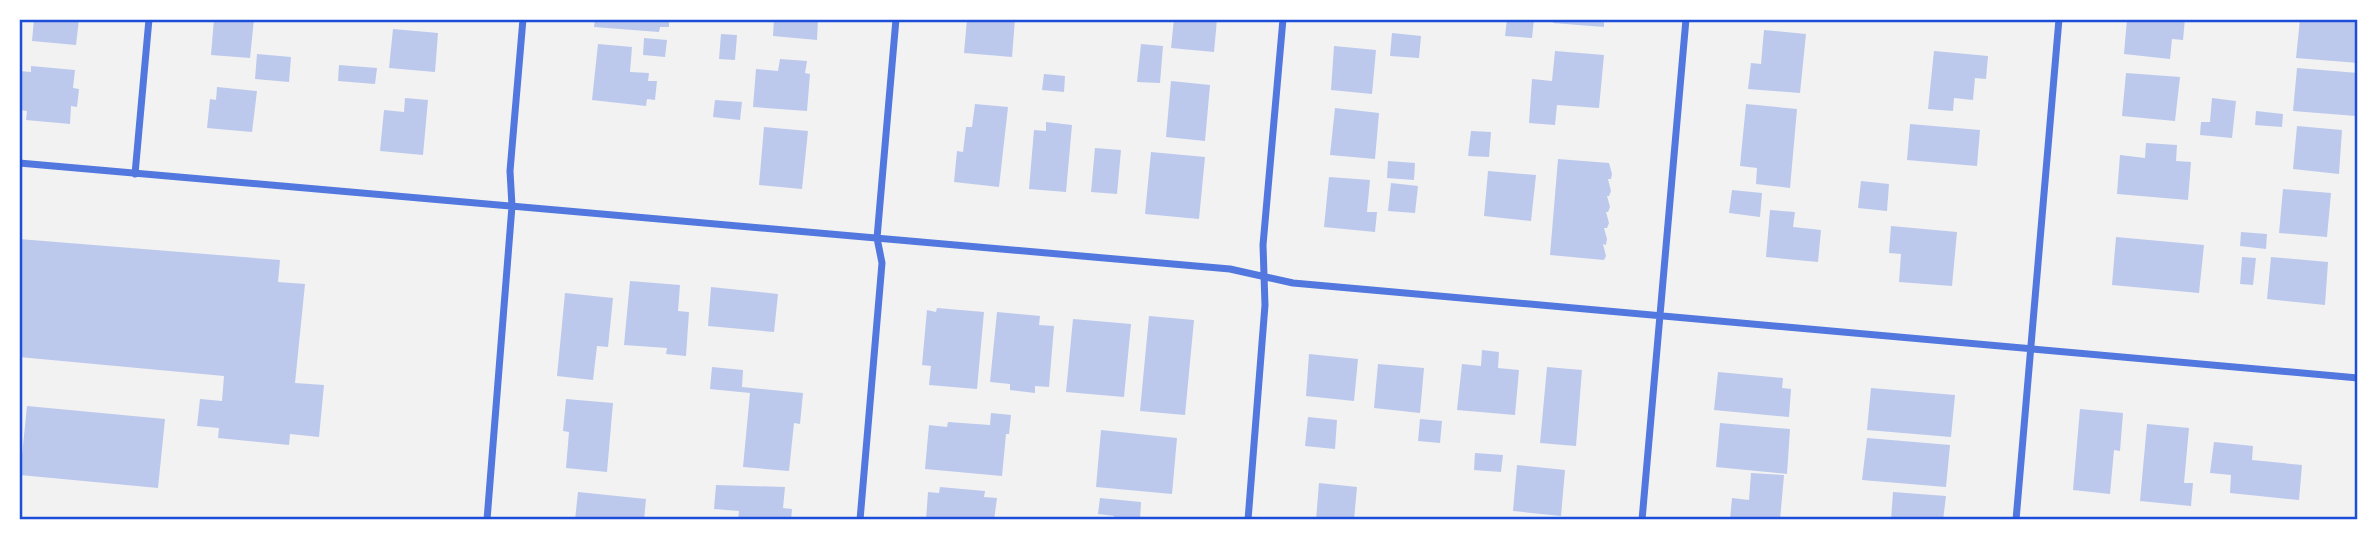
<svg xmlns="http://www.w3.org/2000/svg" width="2377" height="539" font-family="'Fira Sans Condensed',sans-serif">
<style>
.building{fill:#bdc9ec}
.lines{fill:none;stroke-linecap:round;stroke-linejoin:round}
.minor{stroke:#5277de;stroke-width:7}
.neatline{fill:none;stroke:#1d4ed8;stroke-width:2.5}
</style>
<rect width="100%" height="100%" fill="#f2f2f2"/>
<path class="building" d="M34 19H79L76 45 32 41Z
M214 19H254L250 58 211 55Z
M595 19H669V27H660L659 32 594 27Z
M774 19H818L817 40 773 36Z
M967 19H1015L1012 57 964 53Z
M1174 19H1217L1214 52 1171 48Z
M1507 19H1534L1532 38 1505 36Z
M1554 19H1604V27L1553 23Z
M2127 19H2185L2183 40 2172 39 2170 59 2124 54Z
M2300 19H2358V63L2296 58Z
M393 29 438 33 435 72 389 68Z
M1764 30 1806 34 1800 93 1748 89 1751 63 1761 64Z
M1392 33 1421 36 1419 58 1390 56Z
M721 34 737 35 735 60 719 59Z
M644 38 667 40 665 57 643 55Z
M598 44 632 47 630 72 649 73 648 81H657L655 100 647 99 646 106 592 100Z
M1141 44 1163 46 1160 83 1137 82Z
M1334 46 1376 50 1372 94 1331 90Z
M1555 51 1604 55 1599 108 1557 105 1555 125 1529 123 1532 79 1552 81Z
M1934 51 1988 56 1986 79 1975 78 1973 100 1954 98 1953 111 1928 109Z
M257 54 291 57 289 82 255 79Z
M780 59 807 61 805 73 810 74 807 111 753 107 756 69 778 71Z
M339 65 377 68 375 84 338 81Z
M31 66 75 70 73 88 79 89 77 107 71 106 70 124 26 120 27 111 19 110V71L31 72Z
M2297 68 2358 73 2356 116 2293 111Z
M2126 73 2180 77 2175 121 2122 116Z
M1044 74 1065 76 1064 92 1042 90Z
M1171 81 1210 85 1205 141 1166 137Z
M217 87 257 91 252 132 207 128 210 99 216 100Z
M405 98 428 100 423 155 380 151 384 110 404 112Z
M2212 98 2236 101 2232 138 2200 135 2201 122H2210Z
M715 100 742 102 740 120 713 117Z
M975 104 1008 107 999 187 954 182 957 151 963 152 966 127H972Z
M1746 104 1797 109 1790 188 1756 184 1757 168 1740 166Z
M1335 108 1379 113 1375 159 1330 155Z
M2256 111 2283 114 2282 127 2255 125Z
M1046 122 1072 125 1066 192 1029 189 1034 130 1046 131Z
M1910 124 1980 130 1977 166 1907 160Z
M2297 126 2342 130 2339 174 2293 169Z
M764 127 808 131 802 189 759 185Z
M1471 131 1491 132 1489 157 1468 156Z
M2146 143 2177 145 2176 161 2191 162 2188 200 2117 194 2120 155 2145 158Z
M1095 148 1121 150 1117 194 1091 192Z
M1151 152 1205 157 1199 219 1145 214Z
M1558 159 1609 163 1612 174 1611 179H1608L1611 191 1609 196H1607L1610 207 1608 212H1606L1609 223 1607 228H1604L1607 239 1606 245 1603 244 1606 256 1604 260 1550 255Z
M1388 161 1415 163 1414 180 1387 178Z
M1488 171 1536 175 1531 221 1484 216Z
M1329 177 1370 180 1367 212H1377L1375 232 1324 227Z
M1861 181 1889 184 1887 211 1858 208Z
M1391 183 1418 186 1415 213 1388 211Z
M2283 189 2331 193 2327 237 2279 233Z
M1732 190 1762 193 1760 217 1729 213Z
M1770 210 1795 212 1793 227 1821 230 1818 262 1766 257Z
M1891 226 1957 232 1952 286 1899 282 1901 254 1889 253Z
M2241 232 2267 234 2266 249 2240 246Z
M2116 237 2204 245 2199 293 2112 285Z
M19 239 280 260 278 282 305 284 295 383 324 385 319 437 290 434 289 445 218 438 219 428 197 426 200 399 222 401 224 376 19 357Z
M2242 257 2256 258 2253 285 2240 284Z
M2271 257 2328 262 2325 305 2267 299Z
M630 281 680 285 678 311 689 312 686 356 666 354 667 348 624 345Z
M711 287 778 294 774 332 708 326Z
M565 293 613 298 608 347 597 346 593 380 557 376Z
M937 308 984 312 977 389 929 385 931 366 922 365 927 310 936 312Z
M997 312 1040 316 1039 325 1054 326 1049 387 1035 386V393L1010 390V384L990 382Z
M1149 316 1194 320 1185 415 1140 411Z
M1073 319 1131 324 1124 397 1066 392Z
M1482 350 1499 352 1498 368 1519 370 1515 415 1457 410 1462 364 1481 366Z
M1309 354 1358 359 1354 401 1306 396Z
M1378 364 1424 368 1420 413 1374 408Z
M712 367 743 370 742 387 803 393 800 424 794 423 789 471 743 467 750 393 710 389Z
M1547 367 1582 370 1576 446 1540 443Z
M1718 372 1783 378 1782 388 1791 389 1789 417 1714 410Z
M1871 388 1955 395 1951 437 1867 430Z
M566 399 613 403 607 472 566 468 569 432 563 431Z
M27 406 165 419 158 488 20 475Z
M2080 409 2123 413 2120 451 2114 450 2110 494 2073 490Z
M991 413 1011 415 1009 434H1006L1002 476 925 469 929 425 947 427 948 422 990 425Z
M1308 417 1337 420 1335 449 1305 446Z
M1420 419 1442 421 1440 443 1418 441Z
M1720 423 1790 429 1787 474 1716 467Z
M2147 424 2189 428 2184 483H2193L2191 506 2140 501Z
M1101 430 1177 438 1172 494 1096 487Z
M1867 438 1950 445 1946 487 1862 480Z
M2214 442 2253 446 2252 460 2302 465 2299 500 2230 493 2231 475 2210 473Z
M1475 453 1503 455 1501 472 1474 470Z
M1517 465 1565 470 1561 516 1513 511Z
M1751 473 1784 475 1780 520H1730L1732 498 1749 500Z
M1319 483 1357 487 1354 520H1316Z
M716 485 785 487 783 508 792 509 791 520H738L739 511 714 509Z
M940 487 985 491 984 497 997 498 994 520H926L928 492 939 493Z
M578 492 646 499 644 520H575Z
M1893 492 1946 496 1943 520H1891Z
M1100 498 1141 502 1140 520H1114V516L1098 514Z"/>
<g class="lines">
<path class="minor" d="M19 163 1230 269 1293 283 2358 378
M135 174 149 19
M487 520 512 206 510 171 523 19
M860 520 882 263 877 238 896 19
M1248 520 1265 305 1263 245 1283 19
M1642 520 1686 19
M2016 520 2059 19"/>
</g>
<rect width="2377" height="539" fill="none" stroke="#ffffff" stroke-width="42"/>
<rect x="21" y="21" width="2335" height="497" class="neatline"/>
</svg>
